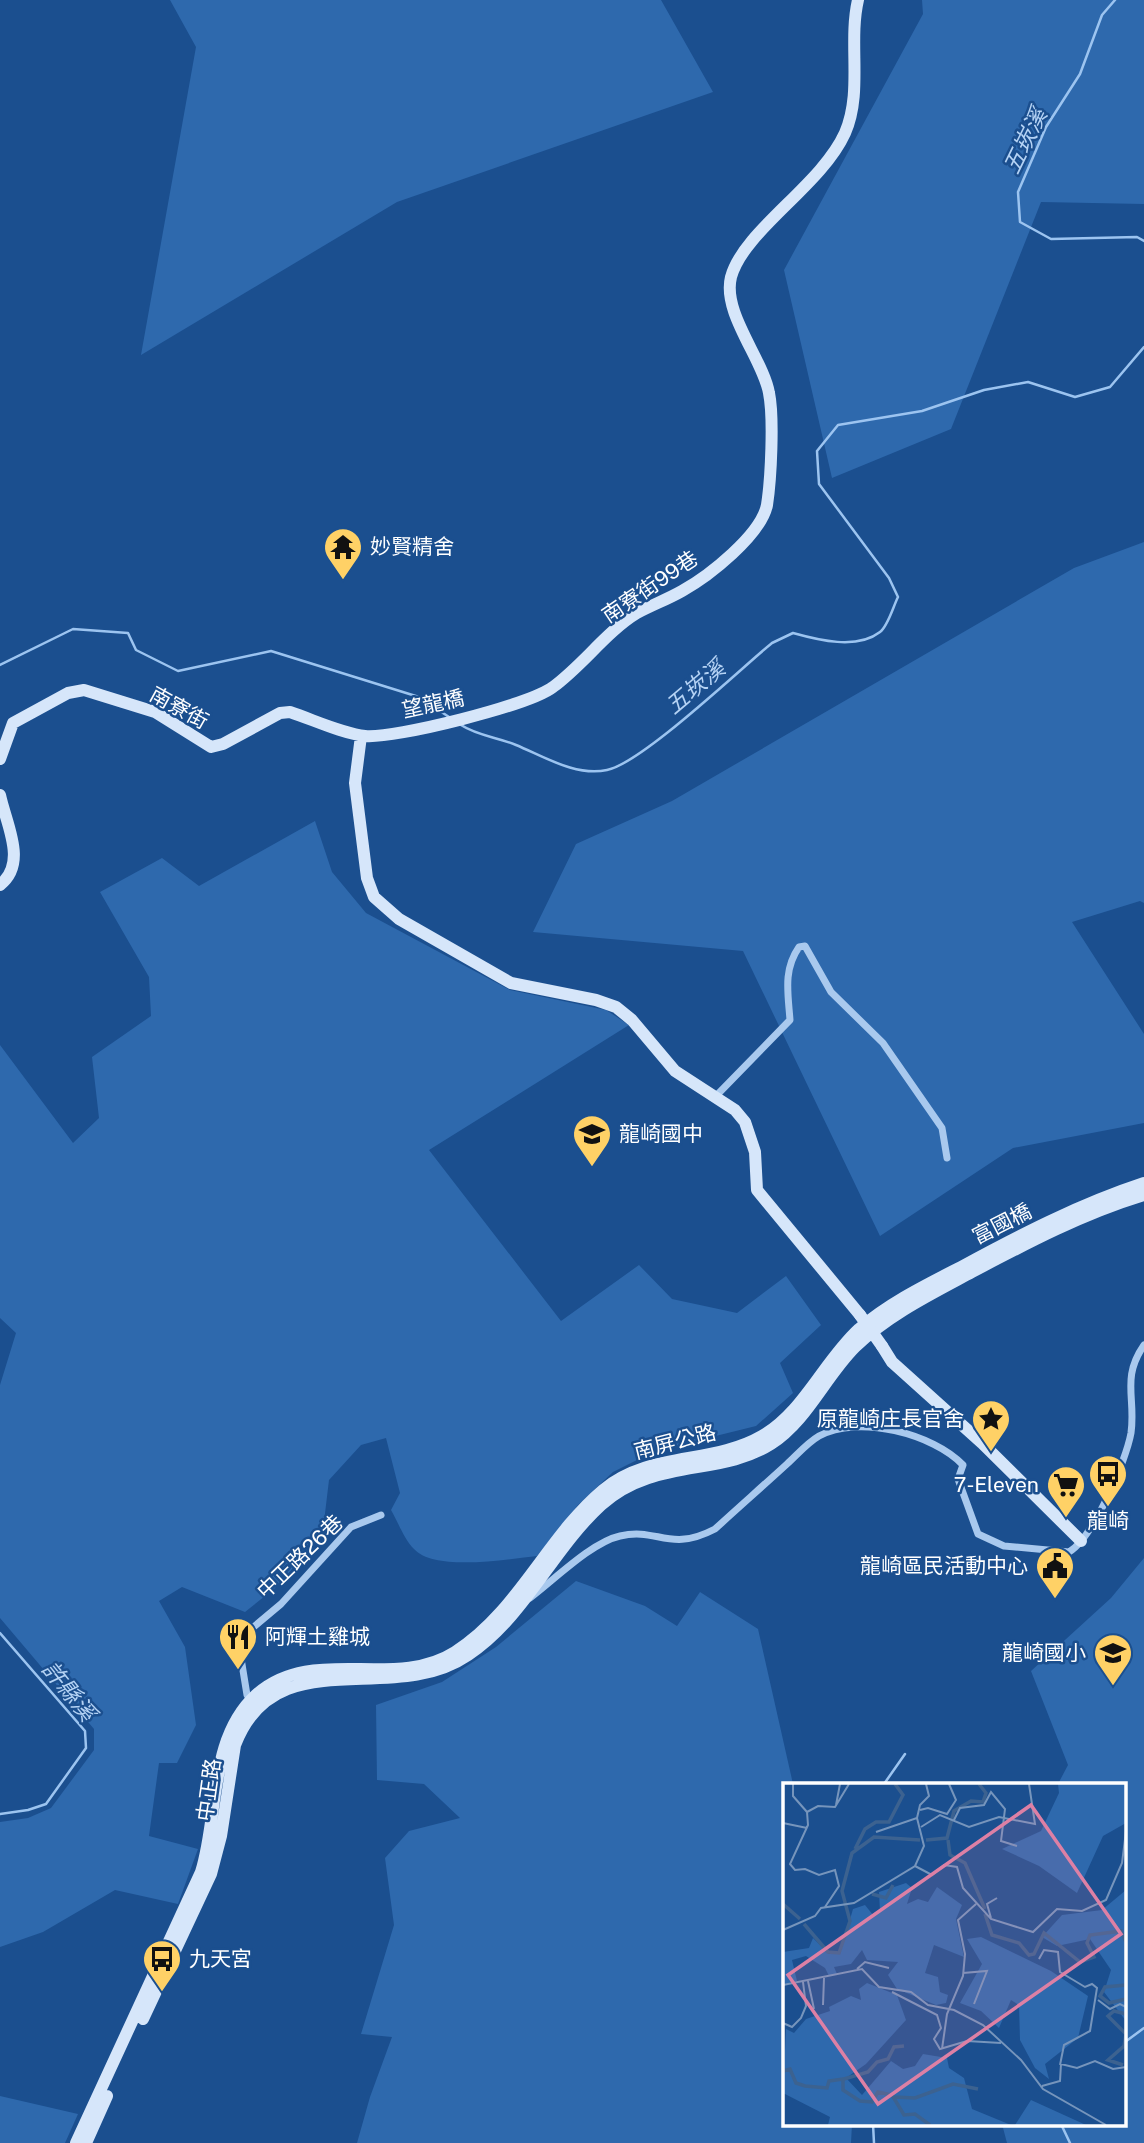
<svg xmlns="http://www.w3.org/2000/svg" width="1144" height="2143" font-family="'Public Sans','Noto Sans TC',sans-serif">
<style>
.green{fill:#2e69ad}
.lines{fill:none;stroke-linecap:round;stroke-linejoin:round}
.stream{stroke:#9cc4f0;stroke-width:2.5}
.street{stroke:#a9c9ee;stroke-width:7}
.secondary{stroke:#d6e6fa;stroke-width:12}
.secondary-bridge{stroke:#d6e6fa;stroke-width:12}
.labels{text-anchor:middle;stroke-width:5;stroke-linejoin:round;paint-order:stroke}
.poi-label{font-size:21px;fill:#fff;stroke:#1b4f8f;text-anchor:start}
.street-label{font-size:21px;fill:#fff;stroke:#1b4f8f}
.water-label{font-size:23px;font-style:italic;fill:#b5d3f5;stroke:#1b4f8f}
.inset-river{fill:none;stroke:#3c6290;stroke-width:3.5}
.inset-road{fill:none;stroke:#7695bc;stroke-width:2}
.view{fill:#dd80a5;fill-opacity:0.15;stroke:#dd80a5;stroke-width:3.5}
.inset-edge{fill:none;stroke:#fff;stroke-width:3.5}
</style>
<rect width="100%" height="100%" fill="#1b4f8f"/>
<path class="green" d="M170 0H661L713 92 397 202 141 355 196 47Z
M922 0H1144V204L1041 202 951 429 832 478 784 270 923 14Z
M1144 542V903L1140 901 1072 922 1144 1034V1123L1013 1148 880 1236 743 951 533 932 576 844 672 801 1074 568Z
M315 821 332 872 366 913 510 990 606 1010 629 1025 429 1150 561 1321 639 1265 672 1299 737 1313 786 1276 821 1325 780 1363 793 1393 756 1426 655 1451 613 1472 578 1505 537 1556C507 1559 435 1572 414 1549 404 1539 398 1522 391 1510L400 1493 386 1438 361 1445 329 1480 323 1530 280 1584 245 1612 182 1587 159 1601 185 1647 196 1725 177 1763H159L149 1836 198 1849 178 1904 115 1890 43 1932 0 1947V1822L28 1818 51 1808 94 1750V1729L0 1618V1385L16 1333 0 1318V1045L73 1143 99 1118 92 1057 151 1016 149 977 100 892 162 858 199 886Z
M1144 1558V2143H1007L1002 2124H1125V1784H1058L1068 1765 1031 1671 1111 1598Z
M576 1581 645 1606 677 1626 700 1592 758 1629 793 1784H785V2124H852L851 2143H357L370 2097 392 2037 361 2034 394 1925 385 1858 409 1831 460 1818 424 1784 377 1780 376 1705 442 1682 496 1647Z
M0 2096 78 2114 65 2143H0Z"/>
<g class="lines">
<path class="stream" d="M1115 0 1102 15 1080 74 1046 127 1018 192 1020 222 1051 239 1137 237 1144 241
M0 665 73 629 128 633 136 650 178 671 271 651 419 697 449 717
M461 725C478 736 497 737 516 745 543 756 576 777 607 770 642 763 740 669 772 643L793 633C818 640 857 650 880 632 888 626 893 607 898 597L889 578 819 484 817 451 838 425 922 411 984 390 1028 382 1075 397 1110 387 1144 347
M0 1633 85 1731 86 1748 46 1804 28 1810 0 1814
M884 1784 905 1754
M1125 2042 1144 2028
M873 2124 874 2143
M1061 2124 1070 2143"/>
<path class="street" d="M715 1097 790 1020C788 993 783 970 799 947L805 946 831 992 883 1043 942 1128 947 1158
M530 1598C554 1580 592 1542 620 1536 658 1527 669 1553 715 1529 739 1507 763 1486 787 1464 797 1455 807 1443 819 1436 858 1414 934 1434 963 1465L958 1479 978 1534 1004 1546 1069 1552C1093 1538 1126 1461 1131 1433 1136 1398 1121 1378 1144 1345
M252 1702 247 1695 240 1652 244 1635 281 1604 351 1527 381 1515"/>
<path class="secondary" d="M361 736 355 783 367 878 374 897 399 919 511 983 596 1000 616 1007 632 1020 675 1071 735 1110 745 1122 755 1152 757 1190 860 1315
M0 759 13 723 68 693 84 690 155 712 211 747 223 744 280 713 290 712C314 720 341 733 365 736 394 739 530 705 553 687 583 665 606 632 637 613 652 605 668 599 682 591 709 576 761 535 767 505 771 479 774 418 769 393 763 359 722 313 731 277 744 230 821 186 845 133 863 92 848 43 858 0
M0 795C6 824 28 863 0 885
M882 1346 892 1362 982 1443 1081 1541
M143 2019 211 1874 221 1836 235 1745C276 1638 391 1708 468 1655 524 1618 552 1550 601 1505 655 1457 719 1477 771 1444 807 1421 825 1377 855 1347 888 1315 931 1294 972 1272 1027 1243 1084 1213 1144 1195
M76 2143 201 1872C219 1815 208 1739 256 1695 312 1644 394 1691 455 1652 518 1612 547 1537 603 1490 650 1451 712 1465 762 1436 803 1413 824 1361 859 1329 889 1303 926 1285 961 1267 1020 1235 1080 1204 1144 1183
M86 2143 107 2096"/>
<path class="secondary-bridge" d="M860 1315 882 1346"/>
</g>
<defs>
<symbol id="temple-pin" viewBox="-11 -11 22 30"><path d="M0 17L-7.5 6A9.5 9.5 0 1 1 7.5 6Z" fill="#ffd166" stroke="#1b4f8f"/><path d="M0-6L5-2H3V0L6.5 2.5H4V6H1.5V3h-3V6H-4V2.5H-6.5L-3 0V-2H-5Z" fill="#111"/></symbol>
<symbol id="school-pin" viewBox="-11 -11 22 30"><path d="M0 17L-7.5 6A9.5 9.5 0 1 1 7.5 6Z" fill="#ffd166" stroke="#1b4f8f"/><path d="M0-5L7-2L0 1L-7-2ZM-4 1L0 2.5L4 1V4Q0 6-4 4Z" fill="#111"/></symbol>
<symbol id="sight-pin" viewBox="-11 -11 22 30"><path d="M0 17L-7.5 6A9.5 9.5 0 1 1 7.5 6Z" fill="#ffd166" stroke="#1b4f8f"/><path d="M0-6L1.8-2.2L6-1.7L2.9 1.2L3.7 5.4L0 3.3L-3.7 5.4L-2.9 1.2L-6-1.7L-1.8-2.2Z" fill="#111"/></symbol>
<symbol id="bus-pin" viewBox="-11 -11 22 30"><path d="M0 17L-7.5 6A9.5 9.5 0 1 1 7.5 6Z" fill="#ffd166" stroke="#1b4f8f"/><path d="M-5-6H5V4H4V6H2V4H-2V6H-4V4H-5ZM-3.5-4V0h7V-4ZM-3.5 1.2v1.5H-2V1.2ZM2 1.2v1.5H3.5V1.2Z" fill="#111"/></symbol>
<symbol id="supermarket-pin" viewBox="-11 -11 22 30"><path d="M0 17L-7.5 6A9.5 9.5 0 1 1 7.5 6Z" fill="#ffd166" stroke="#1b4f8f"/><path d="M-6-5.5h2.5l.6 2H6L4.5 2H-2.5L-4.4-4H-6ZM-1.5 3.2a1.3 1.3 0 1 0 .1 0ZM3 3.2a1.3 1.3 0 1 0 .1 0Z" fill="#111"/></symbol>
<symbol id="civic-pin" viewBox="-11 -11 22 30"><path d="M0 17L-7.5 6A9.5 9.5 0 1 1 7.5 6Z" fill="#ffd166" stroke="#1b4f8f"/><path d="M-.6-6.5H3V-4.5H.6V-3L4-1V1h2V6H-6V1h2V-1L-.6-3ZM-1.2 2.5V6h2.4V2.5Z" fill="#111"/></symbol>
<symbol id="restaurant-pin" viewBox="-11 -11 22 30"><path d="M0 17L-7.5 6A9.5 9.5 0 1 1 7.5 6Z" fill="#ffd166" stroke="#1b4f8f"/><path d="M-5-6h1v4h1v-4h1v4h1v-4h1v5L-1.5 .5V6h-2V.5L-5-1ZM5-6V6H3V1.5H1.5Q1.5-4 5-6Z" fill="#111"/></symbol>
</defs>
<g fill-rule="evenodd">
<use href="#temple-pin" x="321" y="525" width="44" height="60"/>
<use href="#school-pin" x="570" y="1112" width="44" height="60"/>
<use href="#sight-pin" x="969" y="1397" width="44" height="60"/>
<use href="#bus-pin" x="1086" y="1452" width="44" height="60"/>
<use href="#supermarket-pin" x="1044" y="1463" width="44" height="60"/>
<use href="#civic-pin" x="1033" y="1544" width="44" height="60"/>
<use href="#restaurant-pin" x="216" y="1615" width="44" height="60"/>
<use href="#school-pin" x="1091" y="1631" width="44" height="60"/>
<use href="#bus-pin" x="140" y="1937" width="44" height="60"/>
</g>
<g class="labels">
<g class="poi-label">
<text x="370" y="554">妙賢精舍</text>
<text x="619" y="1141">龍崎國中</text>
<text x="964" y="1426" text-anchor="end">原龍崎庄長官舍</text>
<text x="1039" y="1492" text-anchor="end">7-Eleven</text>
<text x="1108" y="1528" text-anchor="middle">龍崎</text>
<text x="1028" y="1573" text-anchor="end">龍崎區民活動中心</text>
<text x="265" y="1644">阿輝土雞城</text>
<text x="1086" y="1660" text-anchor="end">龍崎國小</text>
<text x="189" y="1966">九天宮</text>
</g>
<g class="street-label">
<text transform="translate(650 587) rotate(-34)" y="7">南寮街99巷</text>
<text transform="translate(433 704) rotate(-12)" y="7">望龍橋</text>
<text transform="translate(179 708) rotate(29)" y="7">南寮街</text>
<text transform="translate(1002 1224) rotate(-27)" y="7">富國橋</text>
<text transform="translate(675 1442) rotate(-14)" y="7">南屏公路</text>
<text transform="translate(300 1557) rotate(-44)" y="7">中正路26巷</text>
<text transform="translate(209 1790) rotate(-82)" y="7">中正路</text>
</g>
<g class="water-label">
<text transform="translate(1025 141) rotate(-64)" y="8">五崁溪</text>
<text transform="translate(695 687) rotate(-40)" y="8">五崁溪</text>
<text transform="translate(69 1691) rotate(51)" y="8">許縣溪</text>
</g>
</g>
<g transform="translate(783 1783)">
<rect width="343" height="343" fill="#1b4f8f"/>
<path d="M275 1H343V40L320 53 294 110 256 83 219 66 258 48 276 10ZM123 100 129 105 124 121 135 116 145 119 154 104 179 122 173 136 181 174 151 162 142 190 155 194 157 209 165 212 163 220 153 222 114 206 105 192 115 179 84 177 79 167 68 181 51 184 54 191 46 193 42 185 23 173 9 177 14 198 1 201 0 169 26 165 30 155 46 171H57L70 126 82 122 90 132 97 129 96 109ZM343 107V238L321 209 328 187 307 156 274 163 259 154 279 132 319 127ZM198 154 268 188 305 213 295 255 262 281 266 296 252 285 237 257 236 222 228 217 216 245 198 228 177 220 199 181 184 156ZM84 200 114 212 123 237 83 281 63 295 79 312 108 278 120 286 132 283 140 271 164 275 166 285 181 295 189 326 228 342H45L47 334 0 310 3 246 11 250 23 236 47 228 46 224 68 213 78 217 76 206ZM248 317 303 342H232Z" fill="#2e69ad"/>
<path class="inset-river" d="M143 57 164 55 171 28 188 18 200 19 203 10 196 1M165 57 167 72 182 80 202 126M72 66 82 46 93 39H106L120 12 112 1M89 111 103 115 110 102M0 121 17 136M202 131 209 152 236 160 246 172 251 171 261 150 297 179 311 174 304 160 307 152 338 148 343 159M21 141 45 169 56 170 67 138 59 108 69 70 91 54 137 57M343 202 322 204 317 213 326 220 343 216M340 282 325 277 341 263 343 251 325 233 331 228 343 231M0 288 7 286 13 300 22 303 44 305 46 298 60 296V307L77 318 89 319 95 309 109 312 121 332 132 331 147 342M61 296 85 289 94 279 105 276 111 264 121 263M111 314 132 315 170 301 195 306"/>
<path class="inset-road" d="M10 1V13L24 29 25 42 7 81 12 87 22 86 36 92 52 87 56 103 42 124M53 22 57 1M137 27 145 25 164 31 173 17 166 1M24 29 35 23 52 24 66 1M171 37 177 25 201 22 208 9 222 26 218 58 234 63M0 40 24 45M138 44 157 32 186 44 216 34 252 41 246 1M93 49 134 35 137 22 146 13 143 1M132 83 149 92 161 82 174 84 180 105 208 136 250 149 274 126 299 128 323 117 339 80 343 48M208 135 204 121 214 115M0 147 32 133 38 125 71 120 132 83 141 63 134 35M256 176 261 167 275 169 277 189 302 204 309 201 314 205 307 248 281 262 277 282M74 186 82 179 106 185M180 190 204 188 191 221M25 198 31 226M0 202 79 186 96 204 128 209 145 222 171 227 200 242 238 277 260 306 323 342M109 209 154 232 158 245 151 256 157 266 184 258 218 260M315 217 327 226 337 221 343 224M40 222 41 195M0 240 9 244 18 235 23 223 20 199M159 266 164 231 180 193 182 171 175 137 193 121M259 303 277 298 278 281 294 285 312 278 330 286 343 284"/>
<path class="view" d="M248 22 338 151 95 321 5 192Z"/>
<rect width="343" height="343" class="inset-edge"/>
</g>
</svg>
